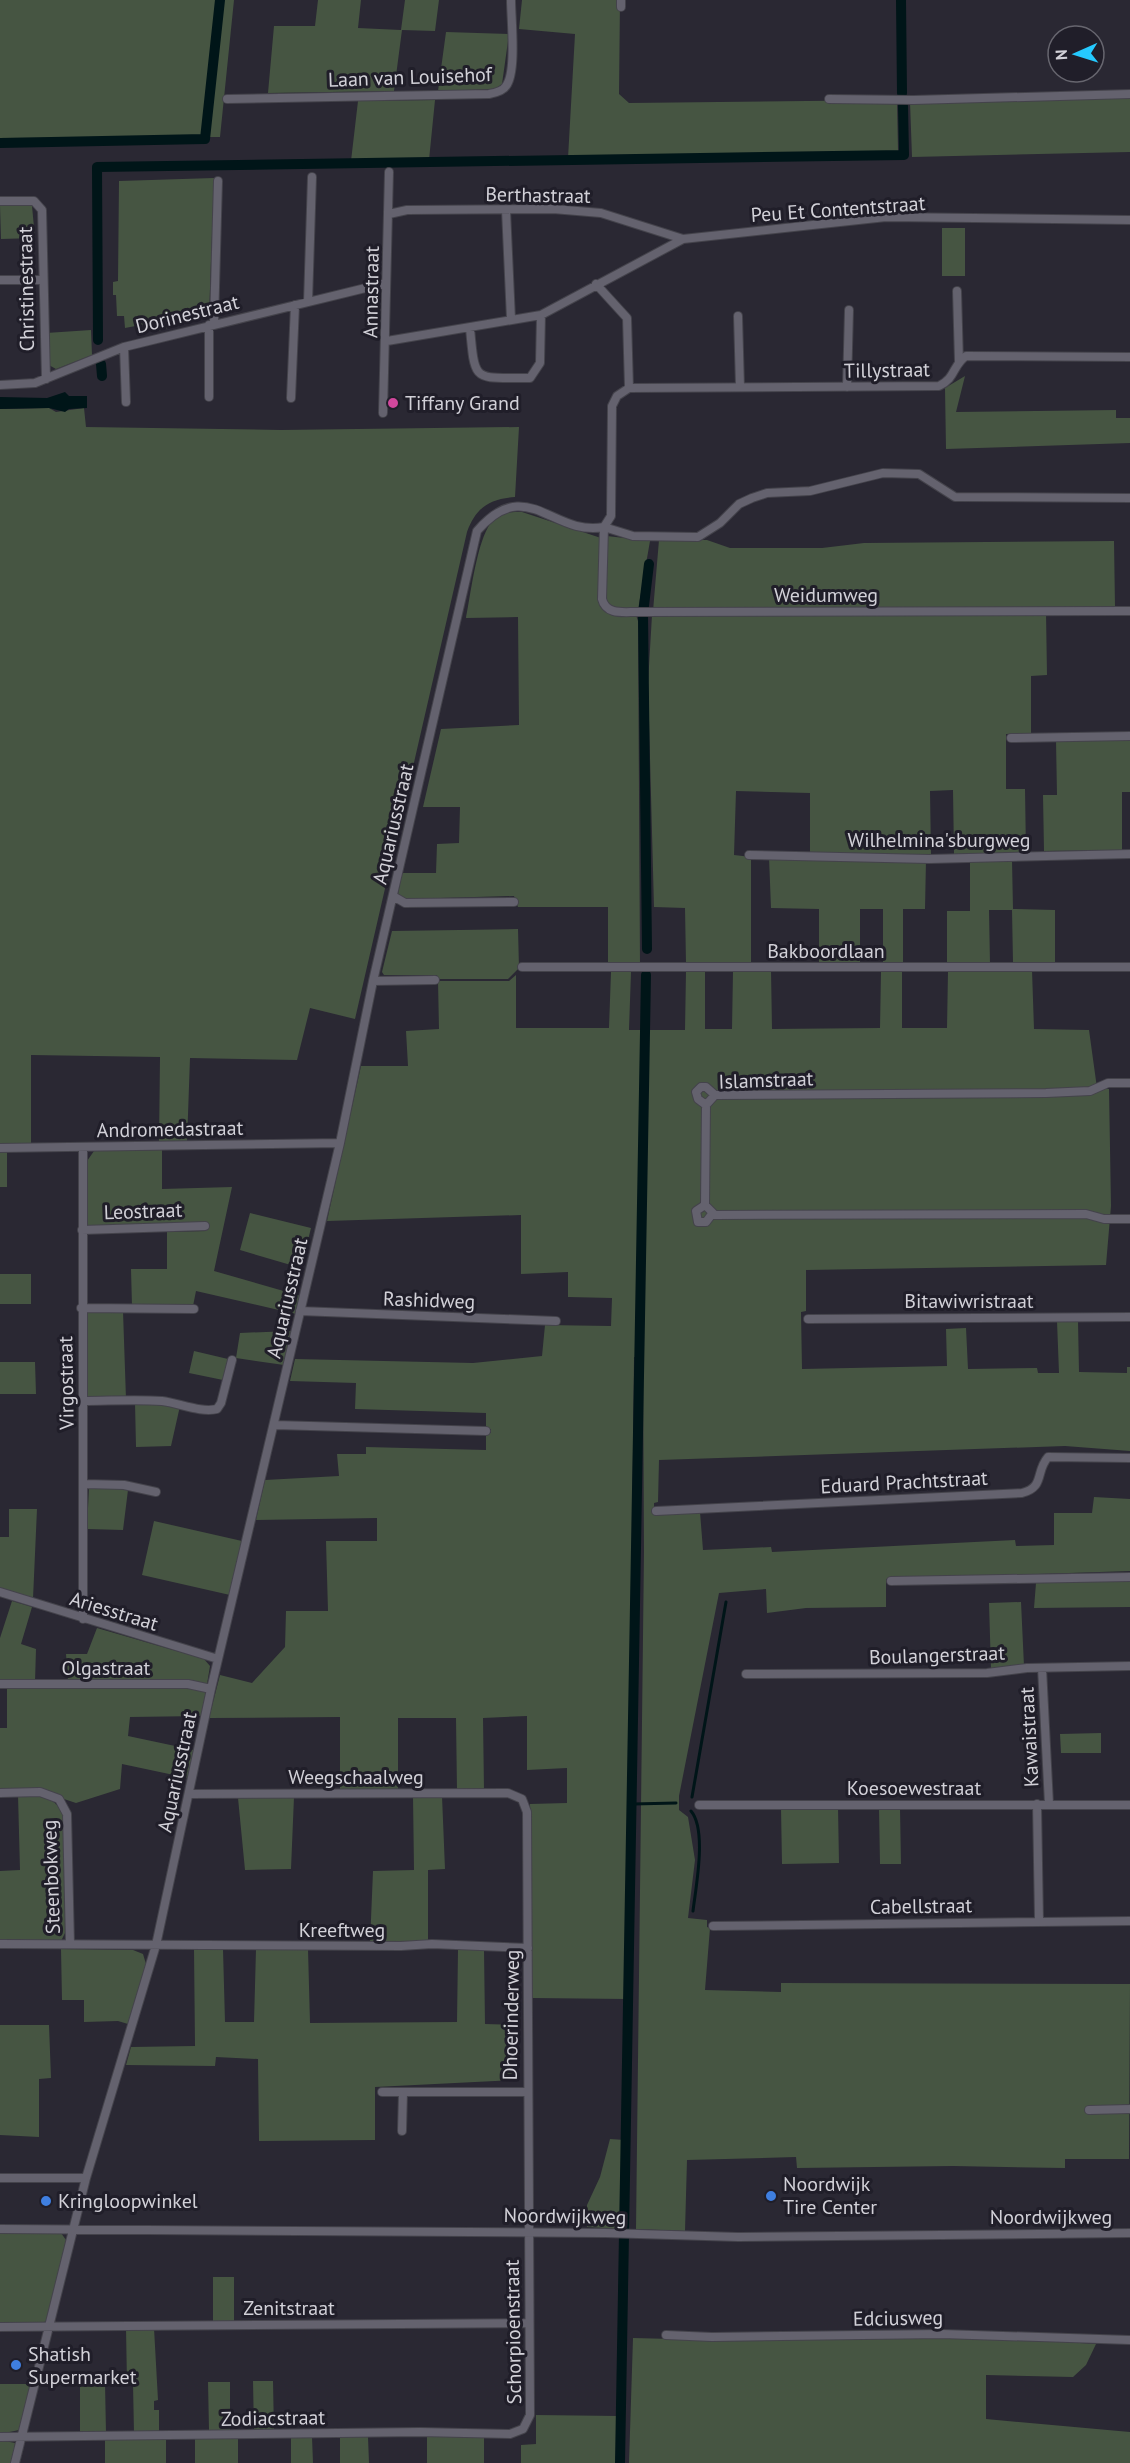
<svg xmlns="http://www.w3.org/2000/svg" width="1130" height="2463" font-family="'PT Sans',sans-serif">
<style>
.green{fill:#465542}
.water{fill:#001518}
.lines{fill:none;stroke-linecap:round;stroke-linejoin:round}
.stream{stroke:#001518;stroke-width:3}
.canal{stroke:#001518;stroke-width:10}
.street-casing{stroke:#44434b;stroke-width:10}
.street{stroke:#64626e;stroke-width:8}
.hotel-dot{fill:#d1479c;stroke:#201e29;stroke-width:2}
.shop-dot{fill:#3f7fe0;stroke:#201e29;stroke-width:2}
.labels{text-anchor:middle;stroke-width:6;stroke-linejoin:round;paint-order:stroke}
.street-label{font-size:20px;fill:#d2d1d8;stroke:#201e29}
.poi-label{font-size:20px;fill:#d2d1d8;stroke:#201e29;text-anchor:start}
</style>
<rect width="100%" height="100%" fill="#2a2833"/>
<path class="green" d="M0 0H234L220 137 0 138Z
M318 0H361L358 28 401 30 405 0H439L435 31 402 30 394 91 268 93 274 26H315Z
M522 0H620L619 94 629 103 897 100 898 151 568 158 575 34 519 29Z
M446 32 509 34 502 84 495 89 438 91Z
M1130 96V152L912 157 910 102Z
M435 100 429 160 351 161 358 101Z
M214 178 209 317 157 331 156 322 125 328 124 316H117L116 295H113V282L118 281 119 181Z
M0 206H32L35 238 1 239Z
M942 228H965V276H942Z
M91 330 92 355 56 369 47 364 46 333Z
M965 376 956 412 1116 410V418H1130V443L946 449 945 388Z
M49 408 56 412 84 408 86 427 281 430 519 427 515 497C490 499 476 507 467 532L355 1019 310 1008 297 1060 190 1058 187 1143 159 1144 160 1057 31 1055V1143H0V409Z
M522 512 604 539 605 610 611 614 636 615 638 621 640 964H608V907H518L514 896 406 899 398 894 402 873H436L437 844 459 843 460 807H423L441 729 519 725 518 617 466 618C471 595 478 526 498 516 506 512 514 512 522 512Z
M607 536 650 541 638 610 613 609 603 599Z
M659 540H707L730 548H822L864 543 1114 541 1115 607 653 611Z
M1046 612 1047 675 1031 676V733L1006 734V789H1025L1026 853 954 854 953 790 930 791 931 855 810 853V793L736 791 734 855 751 857V964H686L685 908 654 907 648 683 652 615Z
M1130 739V792H1122V850L1044 851 1043 795H1057L1056 740Z
M769 857 926 860 925 909H903V963H883V909H860V964L819 965V909L771 908Z
M970 860H1012L1013 909 1055 910V964L1013 963 1012 910H989L990 964 947 963V911H970Z
M518 929 519 968 508 979H438L437 975H384L382 972 392 931Z
M771 970 772 1029 880 1028 881 971H902V1028H947L948 971 1032 970 1034 1029 1089 1030 1097 1088 1109 1089 1111 1206 1106 1265 806 1270V1311L801 1312 802 1369 947 1366 946 1329 966 1328 968 1369 1037 1368 1038 1373H1059L1057 1321H1078L1079 1372 1127 1373V1367H1130V1451L1065 1446 659 1460 658 1502 654 1503V1515L700 1512 703 1550 771 1547 772 1552 1015 1540 1016 1546 1054 1545V1513H1092L1094 1497 1130 1499V1571L886 1579V1607L806 1608 767 1613 766 1589 719 1593 679 1796V1810L688 1817 695 1860 688 1918 707 1920V1927L710 1928 705 1990 781 1992V1983L1130 1984 1129 2159H1065V2168L953 2166 797 2168 796 2157 687 2160 685 2231 636 2229 644 1552 643 1357H634L627 1999 532 1998 530 1804 567 1803V1768L527 1770V1716L483 1718 484 1790 457 1791 456 1718H398V1790H340V1717L209 1718 220 1675 252 1683 285 1647 286 1611H328L326 1541H377V1518L256 1520 265 1480 339 1476 337 1454H366V1447L486 1450V1433H491V1429H486V1413L355 1409 356 1383 290 1381 295 1359 473 1363 542 1356 545 1325 611 1326 612 1298 568 1297V1272L521 1274V1215L327 1221 361 1066H408L406 1031 439 1029 438 981H509L516 975V1028H609L611 972H631L629 1030H685L686 971 705 972V1029H732L733 971Z
M162 1150V1189L232 1187 214 1271 301 1296 296 1314 196 1291 193 1306H132L131 1269H167V1232L206 1231 207 1223 88 1226 85 1221V1164L94 1151Z
M0 1152H7V1187H0Z
M250 1213 311 1228 301 1268 240 1250Z
M0 1274H31V1304H0Z
M86 1311H123L126 1399 86 1397Z
M291 1331 284 1365 236 1358 240 1333Z
M194 1351 228 1359 223 1380 189 1373Z
M0 1362H35L36 1394H0Z
M135 1403 180 1406 171 1446 136 1447Z
M123 1486 128 1490 123 1530 87 1529 89 1487Z
M9 1509H37L33 1599 0 1588V1537H9Z
M154 1521 242 1541 230 1595 142 1575Z
M1130 1580V1607L1034 1608 1036 1583Z
M12 1601 32 1607 21 1644 36 1649 35 1682 0 1681V1638Z
M1021 1602 1024 1666 991 1670 989 1603Z
M97 1628 204 1659 210 1666 207 1684 188 1682 68 1681 66 1654H87Z
M7 1686 187 1687 206 1691 201 1716 130 1717 128 1736 194 1750 188 1778 122 1764 120 1789 76 1803 61 1798 0 1789V1728H7Z
M1101 1733V1753H1061L1060 1734Z
M18 1795C38 1795 55 1795 63 1815L66 1931 61 1941 0 1939V1871L20 1870Z
M413 1796H442L445 1869 428 1870V1941L370 1943 373 1871 414 1870Z
M294 1797 291 1869 245 1870 238 1798Z
M838 1807 839 1863 782 1864 781 1808Z
M879 1808H900L901 1864H880Z
M61 1949 133 1950 143 1954 146 1964 128 2024 118 2021 84 2022V2000H62Z
M194 1949H223L225 2022H254L256 1949H308L310 2023 457 2022 458 1950H484L485 2024 516 2025V2080L375 2087V2140L259 2141 258 2059 216 2057 215 2066 126 2065 131 2047 195 2046Z
M0 2025H49L51 2078 39 2079V2137L0 2135Z
M610 2139 625 2140 622 2229 587 2227V2205L600 2177Z
M61 2233 66 2240 47 2320 42 2324H0V2234Z
M213 2277H234V2321H213Z
M126 2328H154L158 2400 154 2401V2410H159V2432L134 2433 133 2384H127Z
M986 2337 1096 2344 1086 2365 1073 2377 986 2375V2419L1130 2432V2463H629L633 2338 713 2340Z
M253 2381H273L274 2432H254Z
M208 2382H230V2430H209Z
M80 2383H105L106 2433 80 2434Z
M0 2384H32L19 2430 0 2434Z
M536 2415 619 2416 617 2463H521V2445L536 2444Z
M312 2437 313 2463H291V2438Z
M340 2437H368L369 2463H340Z
M427 2437H484V2463H427Z
M166 2438V2463H105V2439Z
M195 2439H238V2463H195Z
M0 2440 15 2443 12 2463H0Z"/>
<path class="water" d="M65 392 69 396H87V408L69 409 65 412 49 408 0 409V397L47 398Z"/>
<g class="lines">
<path class="stream" d="M692 1797 726 1602
M633 1804 676 1803
M691 1811C707 1830 696 1886 693 1911"/>
<path class="canal" d="M901 0 902 93
M0 143 205 139 220 0
M98 340 97 167 904 155 903 106
M101 364 102 376
M647 949 643 614 649 564
M620 2463 646 975"/>
<defs>
<path id="street" d="M621 7V0
M227 99 489 94C495 93 503 91 506 86 517 72 511 19 511 0
M829 99 913 100 1130 94
M0 201H34L42 210 46 379
M506 210 511 319
M389 214 407 210 553 209 601 213 683 239
M0 280H42
M957 291 959 362
M308 302 312 177
M738 316 740 387
M214 323 218 181
M209 325V397
M470 328C475 385 474 377 530 378L540 363 541 315
M387 341 541 315 683 239 886 217 1130 220
M124 347 126 402
M0 385 35 383 124 347 386 283
M847 387 849 310
M629 388 939 386C956 378 952 366 966 356L1130 357
M291 398 295 305
M383 413 389 172
M1130 498 955 497 919 474 883 473 810 491 767 493 752 498 739 504 720 523 698 537 633 536 604 527 602 599C606 615 623 612 636 612L1130 611
M1011 738 1130 736
M749 855 929 859 1130 854
M393 896 405 903 514 902
M522 967H1130
M373 981 435 980
M1130 1083H1108L1090 1091 1046 1093 715 1095 706 1105 705 1205 715 1215 1086 1214 1104 1219H1130
M706 1105 698 1099 696 1092 701 1087H706L715 1095
M0 1148 340 1143
M705 1205 696 1211 698 1222H706L712 1214
M82 1230 205 1226
M81 1308 194 1309
M300 1311 556 1321
M808 1319 1130 1317
M83 1401C109 1401 136 1399 162 1401 179 1403 201 1413 217 1409L221 1403 232 1360
M275 1425 486 1431
M85 1484 124 1485 156 1492
M656 1511 1022 1493C1045 1487 1035 1472 1048 1457L1130 1458
M891 1581 1130 1577
M0 1592 218 1659
M83 1619V1147
M1042 1668 1049 1804
M746 1674 987 1673 1027 1668 1130 1666
M0 1684H188L211 1689
M0 1793 40 1792 59 1799 67 1814 70 1944
M1037 1804 1039 1921
M699 1805H1130
M713 1926 1130 1921
M0 1944 401 1946 432 1944 528 1948
M382 2092H527
M1089 2110 1130 2109
M402 2131 403 2092
M0 2178H86
M0 2229 605 2233 738 2237 1130 2233
M0 2327 529 2323
M666 2335 712 2337 942 2334 1130 2340
M0 2437 420 2432 510 2434 523 2429 530 2415 527 1812 522 1799 508 1793 189 1794
M15 2463 86 2178 156 1945 211 1689 340 1143 373 981 477 531C527 473 552 537 604 527L611 516 612 406 617 396 629 388 627 318 596 284"/>
</defs>
<use href="#street" class="street-casing"/>
<use href="#street" class="street"/>
</g>
<circle class="hotel-dot" cx="393" cy="403" r="6"/>
<g class="shop-dot">
<circle cx="771" cy="2196" r="6"/>
<circle cx="46" cy="2201" r="6"/>
<circle cx="16" cy="2365" r="6"/>
</g>
<g class="labels">
<g class="street-label">
<text transform="translate(410 77) rotate(-2)" y="7">Laan van Louisehof</text>
<text transform="translate(538 195) rotate(1)" y="7">Berthastraat</text>
<text transform="translate(838 209) rotate(-4)" y="7">Peu Et Contentstraat</text>
<text transform="translate(26 289) rotate(-91)" y="7">Christinestraat</text>
<text transform="translate(371 292) rotate(-89)" y="7">Annastraat</text>
<text transform="translate(187 314) rotate(-14)" y="7">Dorinestraat</text>
<text transform="translate(887 370) rotate(-1)" y="7">Tillystraat</text>
<text x="826" y="602">Weidumweg</text>
<text transform="translate(393 824) rotate(-77)" y="7">Aquariusstraat</text>
<text x="939" y="847">Wilhelmina'sburgweg</text>
<text x="826" y="958">Bakboordlaan</text>
<text transform="translate(766 1080) rotate(-2)" y="7">Islamstraat</text>
<text transform="translate(170 1129) rotate(-1)" y="7">Andromedastraat</text>
<text transform="translate(143 1211) rotate(-2)" y="7">Leostraat</text>
<text transform="translate(287 1298) rotate(-77)" y="7">Aquariusstraat</text>
<text transform="translate(429 1300) rotate(2)" y="7">Rashidweg</text>
<text x="969" y="1308">Bitawiwristraat</text>
<text transform="translate(66 1383) rotate(-91)" y="7">Virgostraat</text>
<text transform="translate(904 1482) rotate(-3)" y="7">Eduard Prachtstraat</text>
<text transform="translate(114 1611) rotate(17)" y="7">Ariesstraat</text>
<text transform="translate(937 1655) rotate(-2)" y="7">Boulangerstraat</text>
<text x="106" y="1675">Olgastraat</text>
<text transform="translate(1029 1737) rotate(-93)" y="7">Kawaistraat</text>
<text transform="translate(177 1772) rotate(-78)" y="7">Aquariusstraat</text>
<text x="356" y="1784">Weegschaalweg</text>
<text x="914" y="1795">Koesoewestraat</text>
<text transform="translate(51 1877) rotate(-92)" y="7">Steenbokweg</text>
<text transform="translate(921 1906) rotate(-1)" y="7">Cabellstraat</text>
<text x="342" y="1937">Kreeftweg</text>
<text transform="translate(511 2015) rotate(-89)" y="7">Dhoerinderweg</text>
<text transform="translate(565 2216) rotate(1)" y="7">Noordwijkweg</text>
<text x="1051" y="2224">Noordwijkweg</text>
<text x="289" y="2315">Zenitstraat</text>
<text transform="translate(898 2318) rotate(-1)" y="7">Edciusweg</text>
<text transform="translate(513 2332) rotate(-91)" y="7">Schorpioenstraat</text>
<text transform="translate(273 2418) rotate(-1)" y="7">Zodiacstraat</text>
</g>
<g class="poi-label">
<text x="405" y="410">Tiffany Grand</text>
<text x="783" y="2191">Noordwijk<tspan x="783" dy="23">Tire Center</tspan></text>
<text x="58" y="2208">Kringloopwinkel</text>
<text x="28" y="2361">Shatish<tspan x="28" dy="23">Supermarket</tspan></text>
</g>
</g>
<g transform="translate(1076 54) rotate(267)"><circle r="28" fill="#201e29" stroke="#67666f" stroke-width="1.5"/>
<path d="M0-4.5L10 22L0 15L-10 22Z" fill="#25c9fe"/>
<text y="-9" font-size="16" font-weight="bold" text-anchor="middle" fill="#d2d1d8">N</text>
</g>
</svg>
